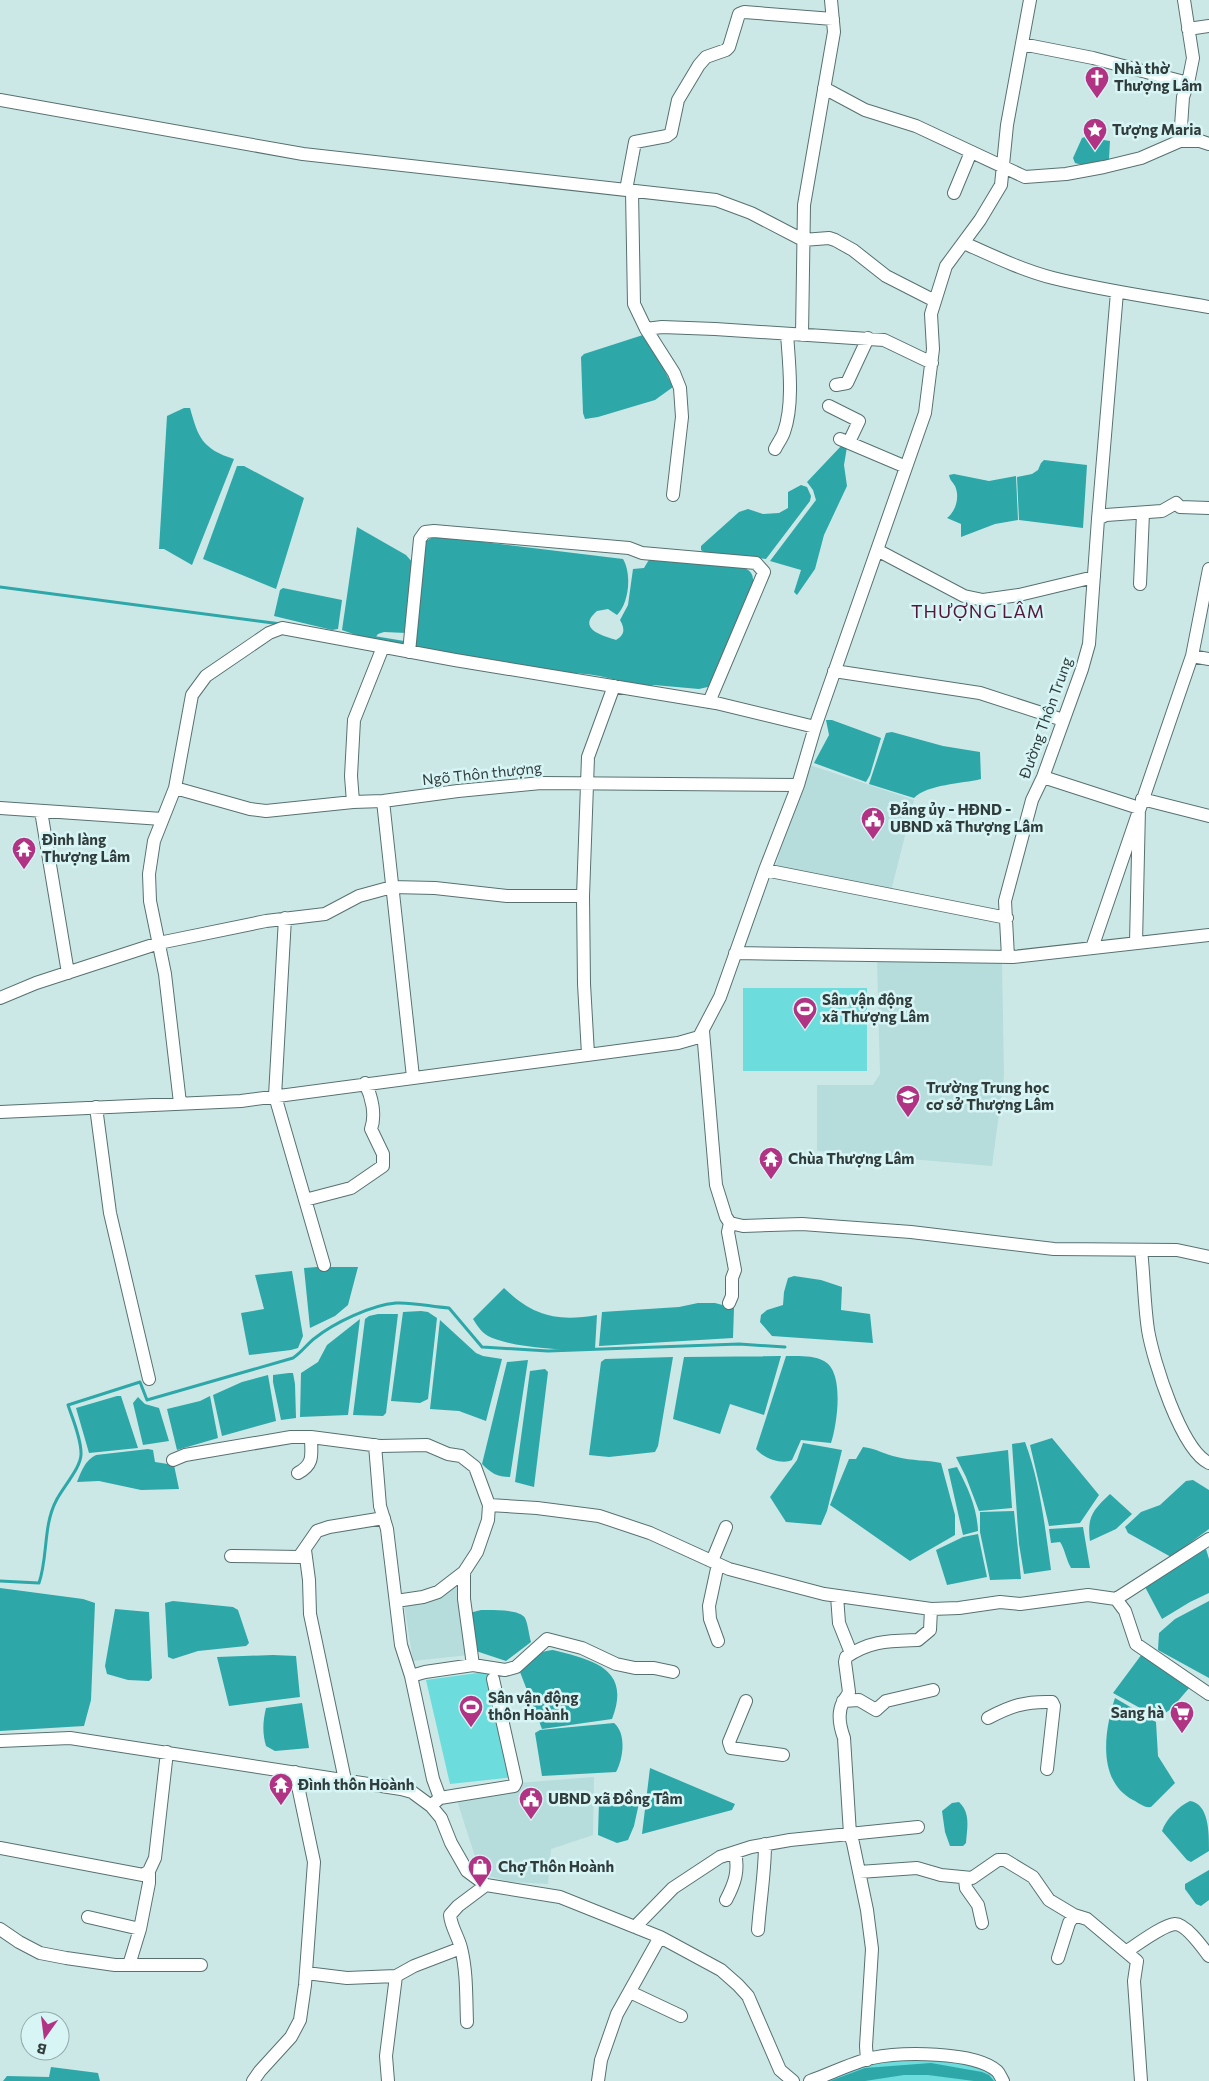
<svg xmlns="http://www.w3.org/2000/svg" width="1209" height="2081" font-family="Commissioner,sans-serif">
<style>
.built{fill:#b6dcdc}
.green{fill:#6cdcdd}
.water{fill:#2da7a8}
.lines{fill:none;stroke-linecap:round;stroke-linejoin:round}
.stream{stroke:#2da7a8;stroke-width:3}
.minor-casing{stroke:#577170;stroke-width:14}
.minor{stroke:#fff;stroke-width:12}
.labels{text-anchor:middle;stroke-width:5;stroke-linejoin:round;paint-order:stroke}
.poi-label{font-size:15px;font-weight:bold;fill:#313c3c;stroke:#d8f5f5;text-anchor:start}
.street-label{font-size:15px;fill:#313c3c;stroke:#d8f5f5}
.quarter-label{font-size:18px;letter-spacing:1px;fill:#53173c;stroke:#d8f5f5}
</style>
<rect width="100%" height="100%" fill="#cbe8e7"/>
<path class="built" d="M807 764 914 800 891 891 775 868Z
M877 960 1002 962 1004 1076 992 1166 817 1151V1085H873L880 1074Z
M461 1578 468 1655 413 1661 404 1604Z
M594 1777 593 1835 551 1849 548 1884 511 1882 484 1875 478 1866 453 1788Z"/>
<path class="green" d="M743 988H867V1071H743Z
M492 1671 515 1777 450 1784 426 1680Z
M923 2060C946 2061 984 2059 997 2081H821L873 2063Z"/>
<path class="water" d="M1085 137 1110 141 1109 159C1102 165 1084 166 1075 163L1073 158 1082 138Z
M646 334 673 387 655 400 598 417 585 419 583 413 581 357 584 354Z
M184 408H190C198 437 202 449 234 459L192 565 164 549H159L167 416Z
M842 445 847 447 844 465 847 486 824 535 815 569 797 595 794 592 801 570 770 561 816 500 813 490 807 482Z
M1044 460 1087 465 1083 528 1019 520 1017 477 1032 474 1038 470 1041 463Z
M237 466H244L304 498 276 589 203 559Z
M954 474 989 481 1016 476 1018 520 995 524 961 537V524L947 518C956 511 960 497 955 486 953 482 950 481 949 475Z
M801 485 807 487 811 496 810 501 766 559 704 552 701 550V546L739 512 748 509 763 514 779 513 788 508V492Z
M357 527 406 555 413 563 406 633 384 632 378 634 375 638 367 639 342 630Z
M435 536 623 559C632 574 629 603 617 615L608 609 597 611C576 629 603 636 616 640 625 635 625 629 620 620L628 605 633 569 644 568 650 558 738 566C752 570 754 573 753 588L712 686 699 689 654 685 647 687C622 682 596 673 571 673L416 648 415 643 426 541Z
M283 588 342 600 338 629 332 630 274 616 280 590Z
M826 720H832L881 738 870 775 866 782 814 763 829 735Z
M892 732 943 746 980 752 981 779C961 784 928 784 914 798L869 784 886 733Z
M317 1267H358L348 1305 335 1316 310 1328 304 1268Z
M292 1271 303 1336 298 1348 291 1350 249 1355 241 1313 264 1309 255 1275Z
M794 1276 821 1280 842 1287 841 1310 870 1314 873 1343 772 1336 760 1322 761 1315 767 1310 783 1305 784 1292 788 1278Z
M504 1288C533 1316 557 1322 597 1315L595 1349C571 1352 508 1347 488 1336 481 1332 477 1325 473 1319Z
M698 1303H715L734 1308 733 1338 599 1346 602 1312 679 1307Z
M421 1311 428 1312 437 1318 428 1399 420 1403 391 1401 403 1312Z
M378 1314H398L386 1413 383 1416 353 1415 365 1319 369 1316Z
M360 1319 348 1415 300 1417 301 1373 318 1362 327 1345Z
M440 1320 476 1353 483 1356 502 1359 486 1421 459 1411 430 1409Z
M781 1356 764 1415 730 1404 720 1434 673 1419 684 1357Z
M786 1356C798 1356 813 1355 824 1361 845 1372 837 1425 831 1443L801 1440 792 1460C782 1465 763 1458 756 1449Z
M673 1357 658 1446 655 1452 609 1457 589 1455 601 1362 605 1359Z
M528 1360 510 1477C497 1477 491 1473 482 1464L507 1362Z
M545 1369 548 1372 534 1487 515 1482 530 1371Z
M289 1373H293L295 1384 296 1418 281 1420 273 1382V1375Z
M268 1375 276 1421 222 1436 213 1395 242 1382Z
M117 1396H121L138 1448 89 1453 76 1408Z
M210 1396 218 1438 177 1450 167 1409 200 1401Z
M138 1397 145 1404 159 1408 169 1441 143 1445 133 1403Z
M1052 1438 1099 1495 1080 1523 1049 1526 1030 1445Z
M1025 1442C1040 1482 1045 1527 1051 1570L1024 1574 1019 1544 1012 1444Z
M803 1443 842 1450 827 1511 821 1525 786 1522 770 1497 797 1460Z
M863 1447C875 1448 886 1455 897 1457 912 1461 927 1460 941 1463L955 1515V1535L910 1561 830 1505 849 1459H856Z
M148 1449 153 1450 155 1462 174 1465 179 1489 141 1490 99 1481 77 1482C81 1472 85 1460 96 1455Z
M1008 1450 1012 1508 979 1511 966 1477 956 1457Z
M957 1467C968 1488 977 1507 978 1531L963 1535 948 1469Z
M1193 1480 1209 1490V1529L1171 1557 1128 1533 1125 1527 1141 1512 1160 1505 1186 1481Z
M1110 1494 1132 1514 1116 1529 1090 1541C1087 1517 1092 1511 1110 1494Z
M1014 1511 1021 1579 990 1580 980 1532V1512Z
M1083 1527 1090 1568H1071C1066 1560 1065 1549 1060 1542L1051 1543 1049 1529Z
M978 1534 987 1577 947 1585 936 1550 963 1537Z
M1206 1549 1209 1559V1593L1190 1602 1162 1619 1144 1585Z
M0 1588 83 1599 95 1603 91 1700 84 1726 0 1731Z
M173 1601 233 1607 238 1610 249 1643 246 1646 198 1651 173 1659 168 1657 165 1603Z
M1209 1601V1678L1158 1650 1159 1633 1175 1619Z
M115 1609 149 1612 152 1678 149 1681 128 1680 107 1674 105 1666Z
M481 1610C491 1610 520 1609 525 1618 528 1624 529 1635 531 1642L506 1661 473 1650 469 1613Z
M553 1650C592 1660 632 1668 612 1719L542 1729 520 1672C525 1658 540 1651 553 1650Z
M1142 1654 1190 1687 1171 1709 1158 1718 1113 1693Z
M273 1655 296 1656 300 1697 229 1706 217 1657Z
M1115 1698 1156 1722 1158 1756 1175 1783 1151 1807C1144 1808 1139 1803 1133 1800 1097 1781 1104 1731 1115 1698Z
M302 1703 309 1748 275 1751 266 1746C262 1732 263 1721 266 1708Z
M614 1723C627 1734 623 1759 616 1772L542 1776 535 1733 540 1730Z
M650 1768 735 1804 732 1810 642 1834Z
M616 1792 634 1797 639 1803 634 1826 628 1840 617 1843 598 1835 599 1802 606 1795Z
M1190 1801C1209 1804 1209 1832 1209 1851L1191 1862 1187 1860 1162 1831C1166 1819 1179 1806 1190 1801Z
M959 1802C971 1813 967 1829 966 1843L963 1846H950L945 1832 942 1811 952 1803Z
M1209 1870V1900L1201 1906 1196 1904 1185 1889V1884Z
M931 2063 982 2072 989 2075 994 2081H974L928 2075H904L865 2081H830L865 2068Z
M51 2067 98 2073 100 2081H3L7 2076 49 2077Z"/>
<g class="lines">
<path class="stream" d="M0 587 281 624
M371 637 407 643
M0 1581 39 1583C48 1557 43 1526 56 1501 62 1488 82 1467 81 1453 81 1438 73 1420 68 1405L140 1382 147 1400 293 1358C302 1352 307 1344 315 1338 334 1323 371 1305 396 1303 413 1302 432 1307 449 1308L482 1347 548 1351 739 1344 785 1347"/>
<defs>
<path id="minor" d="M1188 29 1209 26
M1022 44 1093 58 1188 83
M824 88 865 110 916 126 1025 177 1066 174 1104 167 1141 158 1180 141H1200L1209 144
M0 100 303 154 716 200 751 213 803 240 829 238 835 240 853 250 886 276 935 301
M1180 141 1183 97 1188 83 1193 58 1184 0
M626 190 635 142 667 136 671 133 678 100 699 65 706 57 726 50 729 47 739 14 744 12 833 19
M632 191 634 304 646 329 674 373 680 388 682 417 673 495
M954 193 971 152
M964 243C993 256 1022 270 1053 278 1105 291 1157 298 1209 307
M646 329 662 327 715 329 884 340 932 363
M802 335 804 205 834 32 831 0
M836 385 847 383 868 338
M829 406 859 421 849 442
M840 439 906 467
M775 449C778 443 782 438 784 432 794 404 789 363 787 334
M1098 519 1106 515 1162 511 1176 503 1180 507 1209 508
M877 550 964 596 983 600 1019 595 1094 577
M1140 584 1143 513
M409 652 420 539 425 532 434 531 629 548 642 553 756 563 764 572 709 702
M1192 656 1209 659
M834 671 980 693 1063 720
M1043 777 1139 808 1136 943
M175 788 250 809 266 811 353 802 383 801 458 791 541 783 798 785
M1142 799 1209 816
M383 801 413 1077
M353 802 351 776 354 720 383 647
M0 808 162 819
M41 811 68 973
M765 870 1007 918
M285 918 275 1096 324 1265
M1092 948 1192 656 1209 569
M735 953 1013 957 1209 935
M1008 957 1005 901 1032 800 1043 777 1082 669 1089 644 1098 519 1117 292
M0 998 36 983 159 943 266 921 325 914 359 896 392 887 435 888 507 896H583
M703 1031 716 1185 726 1217 730 1223 743 1226 802 1224 911 1232 1054 1249 1177 1250 1209 1257
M588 1054 584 984 583 896 588 757 614 686
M180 1103 165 974 150 901 149 874 154 841 175 788 192 695 206 676 269 633 282 628 455 660 716 703 815 727
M96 1107 110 1213 149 1379
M0 1112 241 1101 678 1043 699 1037 720 997 765 870 798 785 815 727 925 413 933 349 931 314 946 266 980 220 1001 185 1007 125 1030 0
M305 1200 351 1188 383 1166V1154L371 1129C376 1115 372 1097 365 1083
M1141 1250C1144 1276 1144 1303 1148 1330 1153 1360 1181 1450 1209 1463
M729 1303 732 1296V1278L735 1270 728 1232 730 1223
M375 1445 380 1506 387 1529 401 1645 411 1676
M173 1460 185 1455 291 1437H311L380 1446 427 1445 448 1454 461 1456 475 1467 489 1505 488 1520 477 1552 464 1572 438 1592 423 1597 396 1601
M298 1473C315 1464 311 1454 311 1437
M489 1505 537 1508 599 1516 650 1533 729 1569 824 1594 931 1609 959 1608 1000 1602 1020 1604 1088 1595 1116 1599 1125 1611 1136 1644 1209 1694
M305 1550 309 1580 310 1614 345 1780
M231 1556 299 1557 317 1531 329 1527 384 1518
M712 1561 726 1527
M464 1572V1599L473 1665
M837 1596 839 1623 851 1653
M1116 1599 1209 1539
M718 1641 710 1619 709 1606 718 1564
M746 1701 729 1742 731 1748 783 1755
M843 1701 859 1700 876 1710 886 1701 933 1690
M988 1718C1011 1706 1025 1701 1052 1702L1054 1706 1047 1769
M0 1741 70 1738 401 1789 412 1792 431 1806 441 1818 451 1843 467 1871 486 1885 560 1897 660 1937 721 1970 738 1985 748 1996 780 2070 793 2081
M440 1798 433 1779 411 1676 425 1672 473 1665 505 1670 516 1667 547 1639 582 1648 616 1664 635 1668H654L673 1672
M434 1803 440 1798 514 1786 516 1782 493 1679
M0 1848 143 1875 149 1871 155 1858 167 1752
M859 1872 917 1868 941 1875 972 1878 998 1860H1005L1033 1877 1049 1900 1074 1915 1087 1919 1137 1961 1134 1981 1141 2081
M965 1879 966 1888 978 1905 982 1923
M726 1900C735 1883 739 1871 735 1852
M88 1917 140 1929 149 1883V1871
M635 1927 673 1888 720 1857 751 1847 790 1840 918 1827
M0 1929 19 1942 40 1953 66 1958 115 1965H201
M758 1930C760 1901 765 1873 765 1844
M1127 1951C1138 1944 1163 1925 1175 1924 1186 1924 1203 1948 1209 1956
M1058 1958 1069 1923 1074 1915
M129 1965 140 1929
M306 1973 347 1978 396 1976 414 1966 461 1948
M630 1992 681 2016
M467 2022C466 1997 467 1972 461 1948 458 1936 451 1927 450 1915L458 1906 486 1885
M867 2060 866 2046 872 1949 867 1910 853 1843 850 1834 844 1738C840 1727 837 1713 843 1702 845 1698 847 1697 849 1692L845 1662 846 1657C871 1640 890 1641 918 1640L930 1630 931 1609
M253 2081 260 2071 291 2037 300 2020 305 1985 314 1862 295 1772
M388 2081 386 2056 396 1976
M598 2081 601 2060 617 2014 660 1937
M810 2081C830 2074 851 2063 872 2058 901 2052 974 2051 997 2071 1000 2074 1001 2078 1003 2081"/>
</defs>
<use href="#minor" class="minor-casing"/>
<use href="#minor" class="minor"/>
</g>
<defs>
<symbol id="church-pin" viewBox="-11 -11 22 30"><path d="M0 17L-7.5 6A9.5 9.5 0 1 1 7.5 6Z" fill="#b13484" stroke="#d8f5f5"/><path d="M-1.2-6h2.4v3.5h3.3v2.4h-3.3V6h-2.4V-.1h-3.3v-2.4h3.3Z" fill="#fff"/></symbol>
<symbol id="sight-pin" viewBox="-11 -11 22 30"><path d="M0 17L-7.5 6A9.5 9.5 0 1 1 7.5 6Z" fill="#b13484" stroke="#d8f5f5"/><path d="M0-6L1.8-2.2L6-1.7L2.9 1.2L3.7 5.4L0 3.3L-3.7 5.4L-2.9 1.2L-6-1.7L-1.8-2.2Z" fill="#fff"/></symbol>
<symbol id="civic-pin" viewBox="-11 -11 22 30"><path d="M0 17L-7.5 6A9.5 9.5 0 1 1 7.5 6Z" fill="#b13484" stroke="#d8f5f5"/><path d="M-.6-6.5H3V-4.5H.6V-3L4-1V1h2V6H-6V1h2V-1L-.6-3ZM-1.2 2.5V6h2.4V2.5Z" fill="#fff"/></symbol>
<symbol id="temple-pin" viewBox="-11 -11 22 30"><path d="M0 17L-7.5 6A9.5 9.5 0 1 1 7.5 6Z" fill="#b13484" stroke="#d8f5f5"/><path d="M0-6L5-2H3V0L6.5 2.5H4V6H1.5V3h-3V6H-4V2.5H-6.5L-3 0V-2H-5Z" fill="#fff"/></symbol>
<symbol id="stadium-pin" viewBox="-11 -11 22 30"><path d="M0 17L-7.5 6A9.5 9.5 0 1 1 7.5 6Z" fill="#b13484" stroke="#d8f5f5"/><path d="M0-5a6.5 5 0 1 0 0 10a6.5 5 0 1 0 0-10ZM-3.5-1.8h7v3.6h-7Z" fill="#fff"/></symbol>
<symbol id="school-pin" viewBox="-11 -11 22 30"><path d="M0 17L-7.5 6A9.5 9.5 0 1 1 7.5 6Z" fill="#b13484" stroke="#d8f5f5"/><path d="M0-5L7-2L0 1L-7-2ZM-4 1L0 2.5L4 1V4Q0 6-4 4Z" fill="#fff"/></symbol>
<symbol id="supermarket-pin" viewBox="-11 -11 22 30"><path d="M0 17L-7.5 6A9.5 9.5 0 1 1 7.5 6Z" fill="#b13484" stroke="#d8f5f5"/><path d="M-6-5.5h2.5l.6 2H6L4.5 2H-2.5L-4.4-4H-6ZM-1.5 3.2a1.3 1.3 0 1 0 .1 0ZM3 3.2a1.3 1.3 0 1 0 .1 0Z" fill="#fff"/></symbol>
<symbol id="shop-pin" viewBox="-11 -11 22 30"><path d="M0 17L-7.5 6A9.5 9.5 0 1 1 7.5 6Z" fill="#b13484" stroke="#d8f5f5"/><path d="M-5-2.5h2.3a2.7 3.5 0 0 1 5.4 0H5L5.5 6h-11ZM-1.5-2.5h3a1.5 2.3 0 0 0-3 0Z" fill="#fff"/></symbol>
</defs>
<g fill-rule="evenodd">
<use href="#church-pin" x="1083" y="64" width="28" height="38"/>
<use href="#sight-pin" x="1081" y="116" width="28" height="38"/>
<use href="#civic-pin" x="859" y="805" width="28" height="38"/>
<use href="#temple-pin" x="10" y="835" width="28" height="38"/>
<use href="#stadium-pin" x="791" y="995" width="28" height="38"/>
<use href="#school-pin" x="894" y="1083" width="28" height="38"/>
<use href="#temple-pin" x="757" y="1145" width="28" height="38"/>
<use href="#stadium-pin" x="457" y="1693" width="28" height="38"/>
<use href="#supermarket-pin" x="1168" y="1699" width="28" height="38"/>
<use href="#temple-pin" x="267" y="1771" width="28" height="38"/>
<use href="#civic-pin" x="517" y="1785" width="28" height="38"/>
<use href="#shop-pin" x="466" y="1853" width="28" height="38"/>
</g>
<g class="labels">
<g class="poi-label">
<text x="1114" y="74">Nhà thờ<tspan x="1114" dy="17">Thượng Lâm</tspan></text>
<text x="1112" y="135">Tượng Maria</text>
<text x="890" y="815">Đảng ủy - HĐND -<tspan x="890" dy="17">UBND xã Thượng Lâm</tspan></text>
<text x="42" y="845">Đình làng<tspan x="42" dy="17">Thượng Lâm</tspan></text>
<text x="822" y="1005">Sân vận động<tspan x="822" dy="17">xã Thượng Lâm</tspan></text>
<text x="926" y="1093">Trường Trung học<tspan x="926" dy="17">cơ sở Thượng Lâm</tspan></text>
<text x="788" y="1164">Chùa Thượng Lâm</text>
<text x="488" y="1703">Sân vận động<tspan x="488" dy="17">thôn Hoành</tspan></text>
<text x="1164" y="1718" text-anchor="end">Sang hà</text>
<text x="298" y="1790">Đình thôn Hoành</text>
<text x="548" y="1804">UBND xã Đồng Tâm</text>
<text x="498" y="1872">Chợ Thôn Hoành</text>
</g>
<g class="street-label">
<text transform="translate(1046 718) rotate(-70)" y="5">Đường Thôn Trung</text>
<text transform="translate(482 774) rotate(-6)" y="5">Ngõ Thôn thượng</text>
</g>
<g class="quarter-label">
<text x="978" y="618">THƯỢNG LÂM</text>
</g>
</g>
<g transform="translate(45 2036) rotate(194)"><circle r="24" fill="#d8f5f5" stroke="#95abab"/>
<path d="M0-4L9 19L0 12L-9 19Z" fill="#b13484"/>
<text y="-8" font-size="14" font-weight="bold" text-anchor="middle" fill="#313c3c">B</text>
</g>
</svg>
